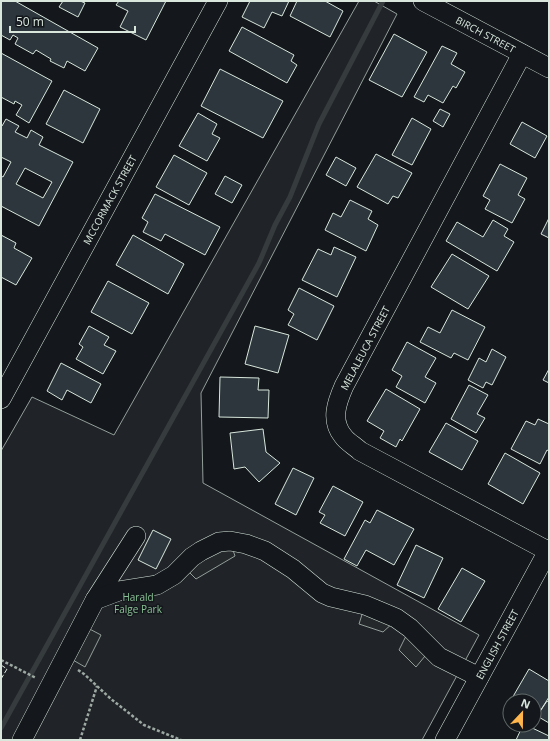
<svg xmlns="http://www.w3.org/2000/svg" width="550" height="741" font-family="'Open Sans',sans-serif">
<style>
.green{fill:#202428;stroke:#939e99}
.parking{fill:#24282b;stroke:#939e99}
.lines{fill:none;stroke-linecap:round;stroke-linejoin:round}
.stream{stroke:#363b3e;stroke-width:5}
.building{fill:#2c363c;stroke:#d8e6dc;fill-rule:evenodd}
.minor-casing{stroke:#d8e6dc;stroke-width:20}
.path{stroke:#9da8a2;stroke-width:2.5;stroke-dasharray:3 2;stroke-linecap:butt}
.minor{stroke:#14181c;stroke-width:19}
.fence{stroke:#d8e6dc;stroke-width:1;stroke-dasharray:5 2;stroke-linecap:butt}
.labels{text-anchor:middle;stroke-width:3;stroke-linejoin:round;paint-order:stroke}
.street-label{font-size:10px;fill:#d8e6dc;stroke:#14181c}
.park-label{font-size:10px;fill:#8ac095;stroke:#14181c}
</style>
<rect width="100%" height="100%" fill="#14181c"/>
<path class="green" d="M359 1H374L397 14 201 393 203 483 479 635 422 740H1V451L32 397 114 435Z"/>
<path class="parking" d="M230 541 235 556 196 579 183 566Z
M365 605 396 618 410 628 430 650 416 667 399 650 407 634 394 622 383 632 359 624Z
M82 625 101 635 85 667 66 656Z"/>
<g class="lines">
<path class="stream" d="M1 728 259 263 275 225 290 197 319 124 383 1"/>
</g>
<path class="building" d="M1 1H15L98 48 85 71 67 61 64 68 50 61 51 59 36 50 33 54 15 44 18 38 13 35 10 40 1 35Z
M63 1H80L85 3 78 17 59 7Z
M119 1H166L146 40 120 27 128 11 116 5Z
M250 1H289L282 16 272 12 264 28 242 17Z
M297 1H325L343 11 330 37 290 16Z
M242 27 294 55 291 61 297 65 287 83 229 51Z
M394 34 427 52 402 97 369 80Z
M442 46 457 53 451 64 465 72 456 88 453 86 443 103 428 95 424 102 414 97Z
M1 53 52 81 29 123 16 115 22 105 15 101 14 104 1 97Z
M220 69 283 101 263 138 201 106Z
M64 90 100 109 83 143 46 124Z
M440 109 450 114 443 127 433 121Z
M198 113 217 124 212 134 220 138 207 161 179 146Z
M412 118 431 129 412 165 392 155Z
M6 119 19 126 15 132 27 138 31 130 43 137 39 145 73 162 39 226 1 206V176L3 177 11 162 1 157V125L2 126ZM25 168 52 182 43 198 16 184Z
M522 122 547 136 535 158 510 144Z
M376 154 412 173 398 198 393 196 388 204 357 187Z
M174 155 207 173 189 205 156 187Z
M336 157 356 168 346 186 326 175Z
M500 164 527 178 518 195 525 199 512 223 485 209 490 200 483 196Z
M225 176 242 185 232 203 215 194Z
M155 194 220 227 205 255 165 234 161 241 143 232 148 222 142 218Z
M350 200 372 211 368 219 378 225 366 251 325 230 333 213 341 217Z
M549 218V238L541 234Z
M493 220 508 229 504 236 514 242 497 271 446 241 457 222 483 237Z
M1 235 16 243 14 248 32 258 16 285 1 277Z
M133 235 184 264 168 294 116 265Z
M334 247 356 257 337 297 302 280 318 249 331 255Z
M452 254 489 276 468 309 431 287Z
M108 281 149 303 132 334 91 312Z
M299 288 334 306 317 340 288 325 294 314 288 310Z
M452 310 485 327 468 360 454 353 451 358 420 342 428 327 440 333Z
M89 326 109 337 104 345 116 351 103 374 76 359 83 347 79 344Z
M255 326 289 335 278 373 245 364Z
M407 342 436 358 425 377 436 383 425 403 396 387 402 376 392 370Z
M492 349 506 357 492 385 486 382 483 388 468 380 479 358 486 362Z
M61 363 101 384 91 403 67 390 62 400 47 391Z
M549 369V383L543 380Z
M220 377 259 378 258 390H269L268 418 219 417Z
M469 385 488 395 477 414 485 418 476 433 451 419Z
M386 389 420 409 402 441 400 439 396 447 380 438 384 431 367 421Z
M538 419 549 424V451L547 450 540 464 511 449 526 421 535 425Z
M446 423 478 441 462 470 429 452Z
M263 429 266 452 280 463 259 482 245 467 234 469 230 433Z
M505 453 540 473 523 504 488 484Z
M293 468 314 478 296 515 275 504Z
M333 486 363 502 345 536 320 523 325 515 319 512Z
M377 510 414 529 394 565 366 550 357 566 344 559 365 520 370 523Z
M153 530 171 539 156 569 138 560Z
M416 545 443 558 424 598 397 585Z
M462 568 485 581 461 622 438 609Z
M529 669 549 681V697L537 716 534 714V701H513L511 700Z
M547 701 549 702V723L537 716Z
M523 725H526L549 736V740H516Z"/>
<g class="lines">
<defs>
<g id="minor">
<path id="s1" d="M423 1 549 68"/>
<path d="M522 54 344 386C337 402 330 420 343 436 347 442 355 446 360 451L548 551"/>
<path id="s2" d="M1 399 218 1"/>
<path d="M95 600 136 536"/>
<path d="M22 740 95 600 119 591 157 585 174 575 192 557 201 551 219 542 230 541 246 544 265 551 293 569 322 593 331 597 365 605 396 618 410 628 439 657 479 677"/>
<path id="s3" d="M445 740 549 549"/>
</g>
</defs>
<use href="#minor" class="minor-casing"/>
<path class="path" d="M1 660 36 678
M78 670 84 674 111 699 144 725 181 740
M80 740 97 686"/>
<use href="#minor" class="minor"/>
<path class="fence" d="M1 665 7 669 1 679"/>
</g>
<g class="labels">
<g class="street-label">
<text dy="4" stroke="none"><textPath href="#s1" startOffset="71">BIRCH STREET</textPath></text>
<text dy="4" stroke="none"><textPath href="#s2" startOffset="227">MCCORMACK STREET</textPath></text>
<text transform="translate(365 348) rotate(-62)" y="4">MELALEUCA STREET</text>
<text dy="4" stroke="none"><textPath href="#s3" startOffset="109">ENGLISH STREET</textPath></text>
</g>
<g class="park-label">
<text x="138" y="601">Harald<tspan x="138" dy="12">Falge Park</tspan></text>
</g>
</g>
<rect width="550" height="741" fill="none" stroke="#d8e6dc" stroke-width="4"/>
<g transform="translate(522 713) rotate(22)"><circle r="19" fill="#14181c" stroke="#626a69"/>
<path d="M0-3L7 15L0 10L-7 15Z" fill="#ffb74d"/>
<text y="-6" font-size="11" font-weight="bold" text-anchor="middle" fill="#d8e6dc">N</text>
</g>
<path d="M10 26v6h125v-6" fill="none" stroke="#d8e6dc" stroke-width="2"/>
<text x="16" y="26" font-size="12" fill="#d8e6dc" stroke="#14181c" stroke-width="3" paint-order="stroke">50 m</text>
</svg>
